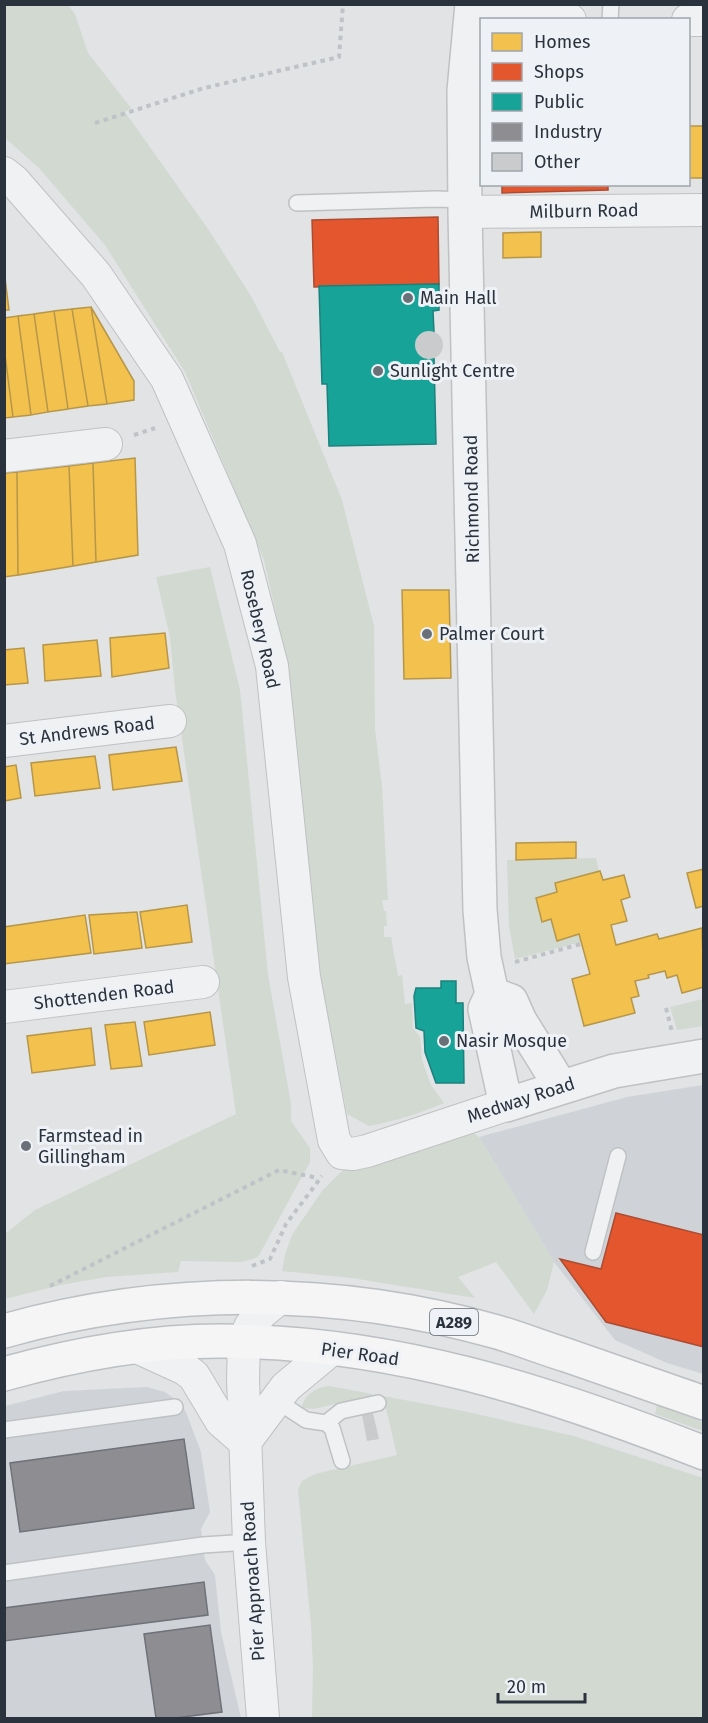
<svg xmlns="http://www.w3.org/2000/svg" width="708" height="1723" font-family="'Fira Sans',sans-serif">
<style>
.built{fill:#cfd3d8}
.green{fill:#d2d9d1}
.homes{fill:#f2c14e;stroke:#b69649;stroke-width:1.5}
.shops{fill:#e4572e;stroke:#ac4c32;stroke-width:1.5}
.public{fill:#17a398;stroke:#1c817d;stroke-width:1.5}
.industry{fill:#8d8d92;stroke:#6f7278;stroke-width:1.5}
.building{fill:#c9cbcd}
.lines{fill:none;stroke-linecap:round;stroke-linejoin:round}
.service-casing{stroke:#bfc1c3;stroke-width:18}
.minor-casing{stroke:#bfc1c3;stroke-width:34}
.tertiary-casing{stroke:#bfc1c3;stroke-width:36}
.primary-casing{stroke:#bdc0c3;stroke-width:36}
.path{stroke:#bfc2c6;stroke-width:4;stroke-dasharray:4.5 4.5;stroke-linecap:butt}
.service{stroke:#f0f1f2;stroke-width:15}
.minor{stroke:#f0f1f2;stroke-width:32}
.tertiary{stroke:#f0f1f2;stroke-width:33}
.primary{stroke:#f5f5f6;stroke-width:33}
.poi-dot{fill:#697078;stroke:#eef1f5;stroke-width:2}
.labels{text-anchor:middle;stroke-width:6;stroke-linejoin:round;paint-order:stroke}
.shield{fill:#eef1f5;stroke:#646b74;stroke-width:1.5}
.shield-label{font-size:16px;font-weight:bold;fill:#29323d}
.street-label{font-size:18px;fill:#29323d;stroke:#eef1f5}
.poi-label{font-size:18px;fill:#29323d;stroke:#eef1f5;text-anchor:start}
</style>
<rect width="100%" height="100%" fill="#e1e3e5"/>
<path class="built" d="M703 1085V1374L667 1363 615 1340 554 1262 479 1137 627 1097Z
M147 1387 165 1392 180 1403 186 1412 201 1452 210 1512 201 1529 205 1560 215 1575 221 1632 241 1718H5V1406L64 1391Z"/>
<path class="green" d="M5 5H68L75 14 88 53 131 108 125 112 208 229 251 296 280 352H282L342 500 374 626 375 729 382 787 388 900H382L384 911H386L387 926H384V937H391L398 976 402 975 405 1004 412 1003 413 1028 420 1037 422 1060 431 1085 444 1103C419 1114 395 1121 369 1126L347 1114 318 969 306 868 290 677 264 560 185 372 105 245 39 168 5 138Z
M210 567 240 690 268 975 291 1104V1121L310 1148V1162L258 1257 242 1262 181 1261 178 1272 106 1277 61 1285 5 1299V1234L35 1210 236 1114 175 690 170 637 156 577Z
M596 858 599 871 555 883 557 892 536 898 542 922 551 919 557 940 579 934 581 942 515 959 509 926 507 860Z
M703 999V1026L677 1030 670 1007Z
M471 1131 479 1137 554 1262 547 1290 534 1314 496 1262 458 1277 475 1298 352 1278 282 1271 285 1255 292 1235 322 1191 343 1170 360 1169 384 1162Z
M329 1386 372 1394V1396L313 1409 302 1408C303 1395 317 1387 329 1386Z
M383 1396 463 1411 574 1436 703 1478V1718H312L313 1667 311 1626 298 1489 302 1481 315 1474 397 1455Z
M657 1405 703 1422V1431L655 1414Z"/>
<path class="homes" d="M688 126H703L704 129V178H689Z
M541 232V257L503 258V233Z
M4 270 9 310H4Z
M91 307 107 404 88 406 72 309Z
M91 307 134 381V400L107 404Z
M72 309 88 406 68 409 54 311Z
M54 311 68 409 48 412 34 314Z
M34 314 48 412 31 415 18 316Z
M18 316 31 415 13 417 4 347V318Z
M4 347 13 417 4 418Z
M135 458 138 555 96 562 93 463Z
M93 463 96 562 73 566 69 466Z
M69 466 73 566 18 575 17 472Z
M17 472 18 575 4 577V473Z
M402 590H449L451 678 404 679Z
M165 633 169 668 112 677 110 638Z
M97 640 101 676 45 681 43 645Z
M24 648 28 683 4 685V650Z
M176 747 182 781 113 790 109 755Z
M95 756 100 788 35 796 31 763Z
M16 765 21 798 4 801V767Z
M576 842V858L516 860V843Z
M704 869V906L696 908 687 873Z
M600 871 603 880 624 875 630 897 621 900 627 921 611 925 616 945 657 934 659 939 702 928 704 987 682 993 677 975 667 978 665 971 648 975 649 978 635 981 639 996 631 998 635 1013 584 1026 572 979 590 974 579 934 557 941 551 919 542 922 536 898 557 892 555 883Z
M187 905 192 942 146 948 140 912Z
M137 912 142 948 94 954 89 915Z
M85 915 91 953 4 964V927Z
M210 1012 215 1045 149 1055 144 1022Z
M135 1022 142 1066 111 1069 105 1025Z
M91 1028 95 1065 32 1073 27 1036Z"/>
<path class="shops" d="M502 184H608V190L502 193Z
M438 217 439 284 314 287 312 220Z
M616 1213 704 1235V1347L606 1322 560 1259 601 1269Z"/>
<path class="public" d="M439 284V310L433 311 434 332 421 334 416 345 419 353 422 356 434 358 436 444 329 446 327 384H322L319 286Z
M441 981H456V1003H463L464 1083H436L425 1052 424 1031 416 1028 414 996 416 988H441Z"/>
<path class="industry" d="M184 1439 194 1508 20 1532 10 1463Z
M204 1582 208 1615 4 1641V1608Z
M210 1625 222 1712 175 1718H156L144 1634Z"/>
<path class="building" d="M415 345a14 14 0 1 1 28 0a14 14 0 1 1-28 0Z
M373 1413 379 1439 367 1441 362 1415Z"/>
<g class="lines">
<defs>
<path id="service" d="M610 20 611 4
M297 203 436 199 465 200
M593 1252 618 1156
M277 1401 306 1420 326 1423 332 1428 342 1461
M326 1423 341 1411 378 1403
M4 1430 175 1407
M4 1573 203 1545 249 1542"/>
<path id="minor" d="M471 15 570 20
M688 20H704
M4 173 14 181 96 275 167 379 240 544 272 666 304 977 334 1140 342 1153 353 1154 367 1151 506 1105
M465 212 704 210
M4 456 106 444
M4 741 170 721
M4 1007 203 982
M139 1348 185 1369 194 1376 221 1421 245 1442
M245 1442 286 1387 333 1348
M263 1718 249 1542 243 1379 244 1342 250 1327 261 1313 281 1297"/>
<path id="tertiary" d="M472 4 464 91 465 212 480 910 484 957 492 994 485 1009 506 1105 614 1071 704 1056
M492 994 511 1001 520 1021 561 1087"/>
<path id="primary" d="M4 1331C165 1286 337 1286 497 1332 521 1339 543 1348 566 1355 612 1371 658 1387 704 1403
M4 1374C72 1355 149 1341 220 1341 391 1341 546 1391 704 1453"/>
</defs>
<use href="#service" class="service-casing"/>
<use href="#minor" class="minor-casing"/>
<use href="#tertiary" class="tertiary-casing"/>
<use href="#primary" class="primary-casing"/>
<path class="path" d="M73 5 74 4
M95 123 204 88 339 57 343 4
M134 435 155 428
M515 962 581 944
M666 1008 672 1032
M252 1266 270 1259 286 1224 322 1176
M50 1286 279 1170 318 1178"/>
<use href="#service" class="service"/>
<use href="#minor" class="minor"/>
<use href="#tertiary" class="tertiary"/>
<use href="#primary" class="primary"/>
</g>
<g class="poi-dot">
<circle cx="408" cy="298" r="6"/>
<circle cx="378" cy="371" r="6"/>
<circle cx="427" cy="634" r="6"/>
<circle cx="444" cy="1041" r="6"/>
<circle cx="26" cy="1146" r="6"/>
</g>
<g class="labels">
<rect class="shield" x="430" y="1309" width="48" height="26" rx="4.5"/>
<g class="shield-label">
<text x="454" y="1328">A289</text>
</g>
<g class="street-label">
<text transform="translate(584 211) rotate(-1)" y="6">Milburn Road</text>
<text transform="translate(472 499) rotate(-91)" y="6">Richmond Road</text>
<text transform="translate(260 629) rotate(77)" y="6">Rosebery Road</text>
<text transform="translate(87 731) rotate(-7)" y="6">St Andrews Road</text>
<text transform="translate(104 995) rotate(-7)" y="6">Shottenden Road</text>
<text transform="translate(521 1100) rotate(-18)" y="6">Medway Road</text>
<text transform="translate(360 1354) rotate(8)" y="6">Pier Road</text>
<text transform="translate(253 1581) rotate(-94)" y="6">Pier Approach Road</text>
</g>
<g class="poi-label">
<text x="420" y="304">Main Hall</text>
<text x="390" y="377">Sunlight Centre</text>
<text x="439" y="640">Palmer Court</text>
<text x="456" y="1047">Nasir Mosque</text>
<text x="38" y="1142">Farmstead in<tspan x="38" dy="21">Gillingham</tspan></text>
</g>
</g>
<rect width="708" height="1723" fill="none" stroke="#29323d" stroke-width="12"/>
<rect x="480" y="18" width="210" height="168" fill="#eef1f5" stroke="#9fa5ab" stroke-width="1.5"/>
<rect x="492" y="33" width="30" height="18" fill="#f2c14e" stroke="#9fa5ab" stroke-width="1.5"/>
<text x="534" y="48" font-size="18" fill="#29323d">Homes</text>
<rect x="492" y="63" width="30" height="18" fill="#e4572e" stroke="#9fa5ab" stroke-width="1.5"/>
<text x="534" y="78" font-size="18" fill="#29323d">Shops</text>
<rect x="492" y="93" width="30" height="18" fill="#17a398" stroke="#9fa5ab" stroke-width="1.5"/>
<text x="534" y="108" font-size="18" fill="#29323d">Public</text>
<rect x="492" y="123" width="30" height="18" fill="#8d8d92" stroke="#9fa5ab" stroke-width="1.5"/>
<text x="534" y="138" font-size="18" fill="#29323d">Industry</text>
<rect x="492" y="153" width="30" height="18" fill="#c9cbcd" stroke="#9fa5ab" stroke-width="1.5"/>
<text x="534" y="168" font-size="18" fill="#29323d">Other</text>
<path d="M498 1693v9h87v-9" fill="none" stroke="#29323d" stroke-width="3"/>
<text x="507" y="1693" font-size="18" fill="#29323d" stroke="#eef1f5" stroke-width="4.5" paint-order="stroke">20 m</text>
</svg>
